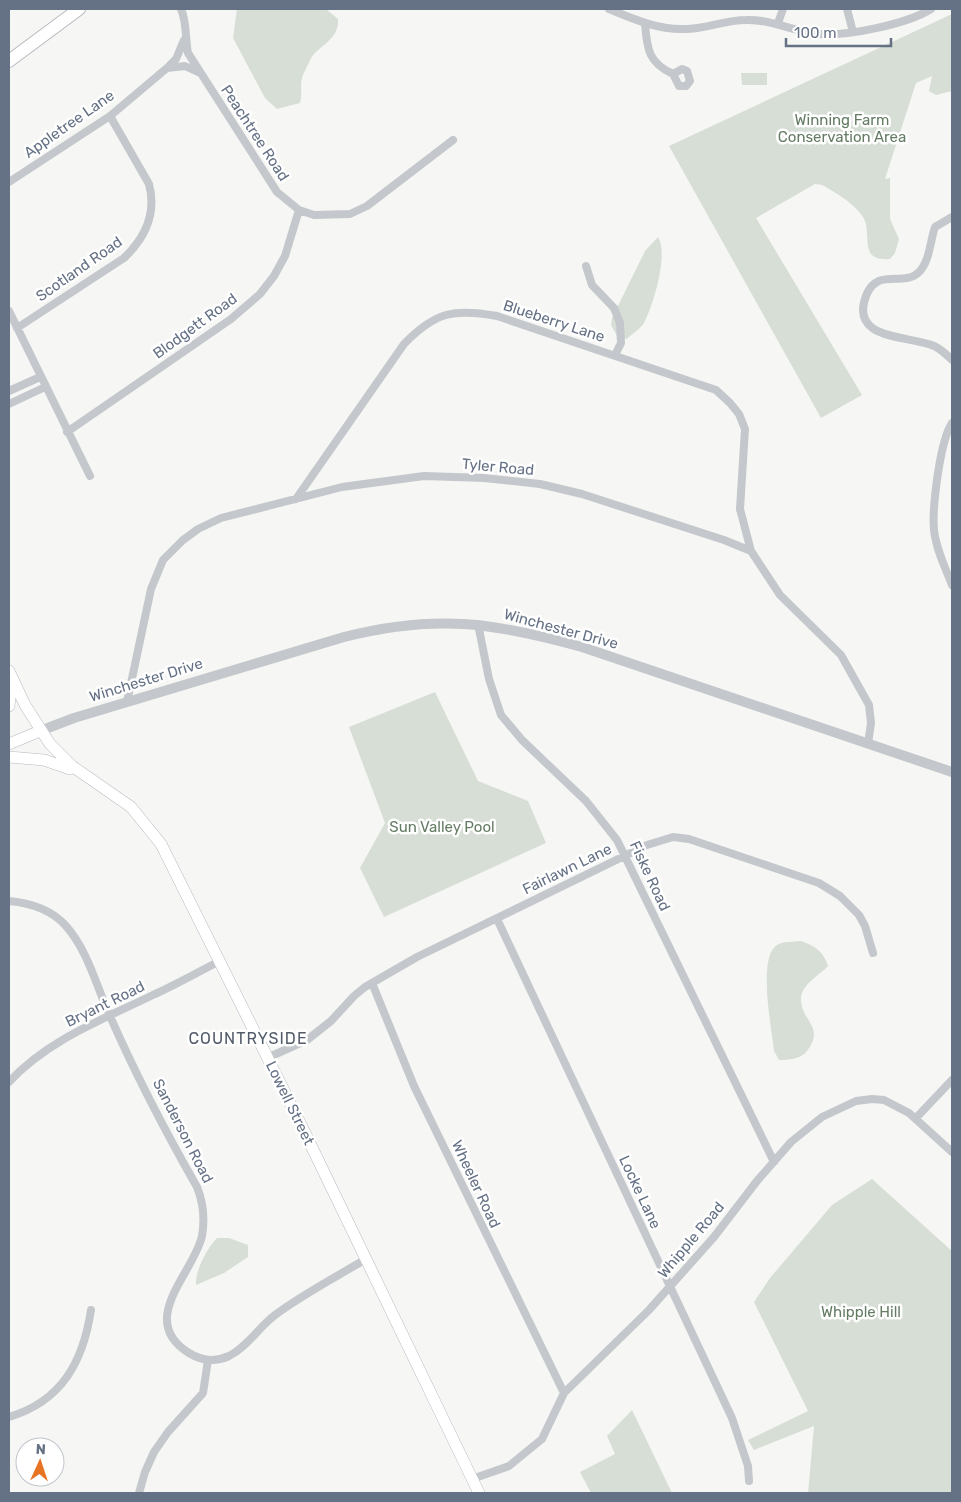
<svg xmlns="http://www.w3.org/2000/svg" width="961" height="1502" font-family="Rubik,sans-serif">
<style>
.green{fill:#d7ded5}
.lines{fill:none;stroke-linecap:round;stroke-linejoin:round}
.secondary-casing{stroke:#b6bac0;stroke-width:12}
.primary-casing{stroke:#b7babf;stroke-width:14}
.minor{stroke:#c4c7cb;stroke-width:8}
.tertiary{stroke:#c4c7cb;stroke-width:10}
.secondary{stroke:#fff;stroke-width:11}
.primary{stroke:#fff;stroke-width:12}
.labels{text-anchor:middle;stroke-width:5;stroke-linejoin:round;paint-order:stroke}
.park-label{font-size:15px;fill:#657c64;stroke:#fff}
.street-label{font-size:15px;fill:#657185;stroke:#fff}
.neighbourhood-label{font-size:16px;letter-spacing:1px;fill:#535c6a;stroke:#fff}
</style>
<rect width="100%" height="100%" fill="#f6f7f4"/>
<path class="green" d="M237 9H326L338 19C339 37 325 43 314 54 310 59 306 69 303 75 299 85 303 93 300 103L277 109 265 98 233 38Z
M952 14V91L936 95 929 91 932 76 916 83 885 179 890 178V219L899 239 895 253 890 259C857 262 873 233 863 217 855 204 835 192 822 185L815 184 756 218 862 395 821 418 669 146Z
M741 73H767V85H742Z
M658 237C669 254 653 306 644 323 640 329 632 334 627 339L617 336 611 325 612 318 645 251Z
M435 692 478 781 528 801 546 843 384 917 360 868 385 823 349 727Z
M801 941C814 945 824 952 828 966 820 975 802 984 801 998 800 1021 826 1026 807 1051 801 1059 789 1060 779 1060L774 1051C772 1030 757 957 777 945 783 941 794 942 801 941Z
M872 1179 952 1251V1493H808L814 1426 754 1450 748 1440 808 1411 754 1302 770 1278 832 1205Z
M217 1238H229L248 1245V1257L224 1273 196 1285C195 1271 207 1248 217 1238Z
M632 1410 672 1493H591L580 1472 615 1454 607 1436Z"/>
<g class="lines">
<defs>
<path id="secondary" d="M9 671 25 705 50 744 72 766 131 807 161 844 306 1135 479 1493
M9 706 12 680
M9 744 40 731
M9 757 44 760 70 769"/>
<path id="primary" d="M9 61 79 9"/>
</defs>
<use href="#secondary" class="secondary-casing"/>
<use href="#primary" class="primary-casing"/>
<path class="minor" d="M181 9C187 22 185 38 188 53L277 192 299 210 314 215 350 214 367 206 453 140
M609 9C633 19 658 30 685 29 705 29 725 20 746 20 772 19 797 33 820 34 849 36 907 24 931 9
M847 9 853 32
M778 23 783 9
M645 24C647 50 649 63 673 74L682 69 687 71 690 81 686 86H679L673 74
M169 66 176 59 184 40
M9 182 110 116 167 68 185 66 200 73
M952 217 935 227C930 241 930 262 918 273 902 287 877 267 866 296 849 341 909 335 934 346 941 349 947 355 952 360
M586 266 592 285 614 308 620 323 621 343 615 355
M9 311 90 476
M17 328 124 258C145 238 157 214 149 184L110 116
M9 391 40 377
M9 404 45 387
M952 423C940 441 932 507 934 530 936 549 945 567 952 585
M67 432 231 319 260 294 274 276 285 256 299 210
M296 499 404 344C435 312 454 308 497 316L716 390 730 403 739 414 745 429 740 509 751 551
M478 624 489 679 501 715 522 740 586 801 617 840 774 1162
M127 702 151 589 163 560 183 540 198 529 221 518 342 487 424 476 484 478 540 484 582 494 724 540 751 551 780 595 841 655 869 705 871 723 868 744
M9 901C31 903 51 909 66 926 88 951 96 985 109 1014 135 1073 165 1131 197 1187 203 1202 205 1219 202 1236 194 1273 136 1320 189 1353 202 1361 216 1362 229 1356 247 1347 259 1327 275 1315 303 1294 336 1277 366 1259
M497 919 732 1418 748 1466 749 1481
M372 983 414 1086 564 1393
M267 1058 307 1040 331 1021 354 996 365 987 417 957 647 845 673 837 689 839 819 883 840 896 859 915 865 926 873 953
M9 1082C49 1039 104 1019 155 994 177 984 198 972 220 961
M916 1118 952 1080
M9 1417C62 1401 83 1362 91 1310
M472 1479 509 1466 542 1439 564 1393 649 1310 714 1237 757 1181 791 1142 822 1117 856 1101 872 1099 884 1100 909 1113 952 1152
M139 1493 145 1472 154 1452 168 1432 203 1393 208 1360"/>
<path class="tertiary" d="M40 731 74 718 344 637C434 614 493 622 582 647L952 772"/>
<use href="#secondary" class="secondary"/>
<use href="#primary" class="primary"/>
</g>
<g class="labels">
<g class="park-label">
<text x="842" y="125">Winning Farm<tspan x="842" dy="17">Conservation Area</tspan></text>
<text x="442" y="832">Sun Valley Pool</text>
<text x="861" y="1317">Whipple Hill</text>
</g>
<g class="street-label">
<text transform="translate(69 124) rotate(-35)" y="5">Appletree Lane</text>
<text transform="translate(255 133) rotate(57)" y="5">Peachtree Road</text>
<text transform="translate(79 269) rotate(-35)" y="5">Scotland Road</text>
<text transform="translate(554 321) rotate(18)" y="5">Blueberry Lane</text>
<text transform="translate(195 326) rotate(-36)" y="5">Blodgett Road</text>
<text transform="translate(498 467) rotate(5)" y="5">Tyler Road</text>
<text transform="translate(561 629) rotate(15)" y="5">Winchester Drive</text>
<text transform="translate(146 680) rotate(-17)" y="5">Winchester Drive</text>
<text transform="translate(567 869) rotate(-26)" y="5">Fairlawn Lane</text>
<text transform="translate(650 876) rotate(65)" y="5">Fiske Road</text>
<text transform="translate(105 1004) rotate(-26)" y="5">Bryant Road</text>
<text transform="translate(290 1103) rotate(64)" y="5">Lowell Street</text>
<text transform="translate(183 1131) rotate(63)" y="5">Sanderson Road</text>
<text transform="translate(476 1184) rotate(65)" y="5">Wheeler Road</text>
<text transform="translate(640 1192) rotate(65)" y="5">Locke Lane</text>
<text transform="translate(691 1240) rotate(-50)" y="5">Whipple Road</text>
</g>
<g class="neighbourhood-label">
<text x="248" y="1044">COUNTRYSIDE</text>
</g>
</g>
<rect width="961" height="1502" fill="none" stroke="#657185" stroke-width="20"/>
<g transform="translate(40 1462) rotate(3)"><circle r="24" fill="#ffffff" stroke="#c1c6ce"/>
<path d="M0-4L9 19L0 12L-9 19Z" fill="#e77324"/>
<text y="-8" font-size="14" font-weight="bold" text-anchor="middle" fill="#657185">N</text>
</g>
<path d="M786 38v8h105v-8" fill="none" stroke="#657185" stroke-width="2.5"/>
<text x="794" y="38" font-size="15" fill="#657185" stroke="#ffffff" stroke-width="4" paint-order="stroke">100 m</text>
</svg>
